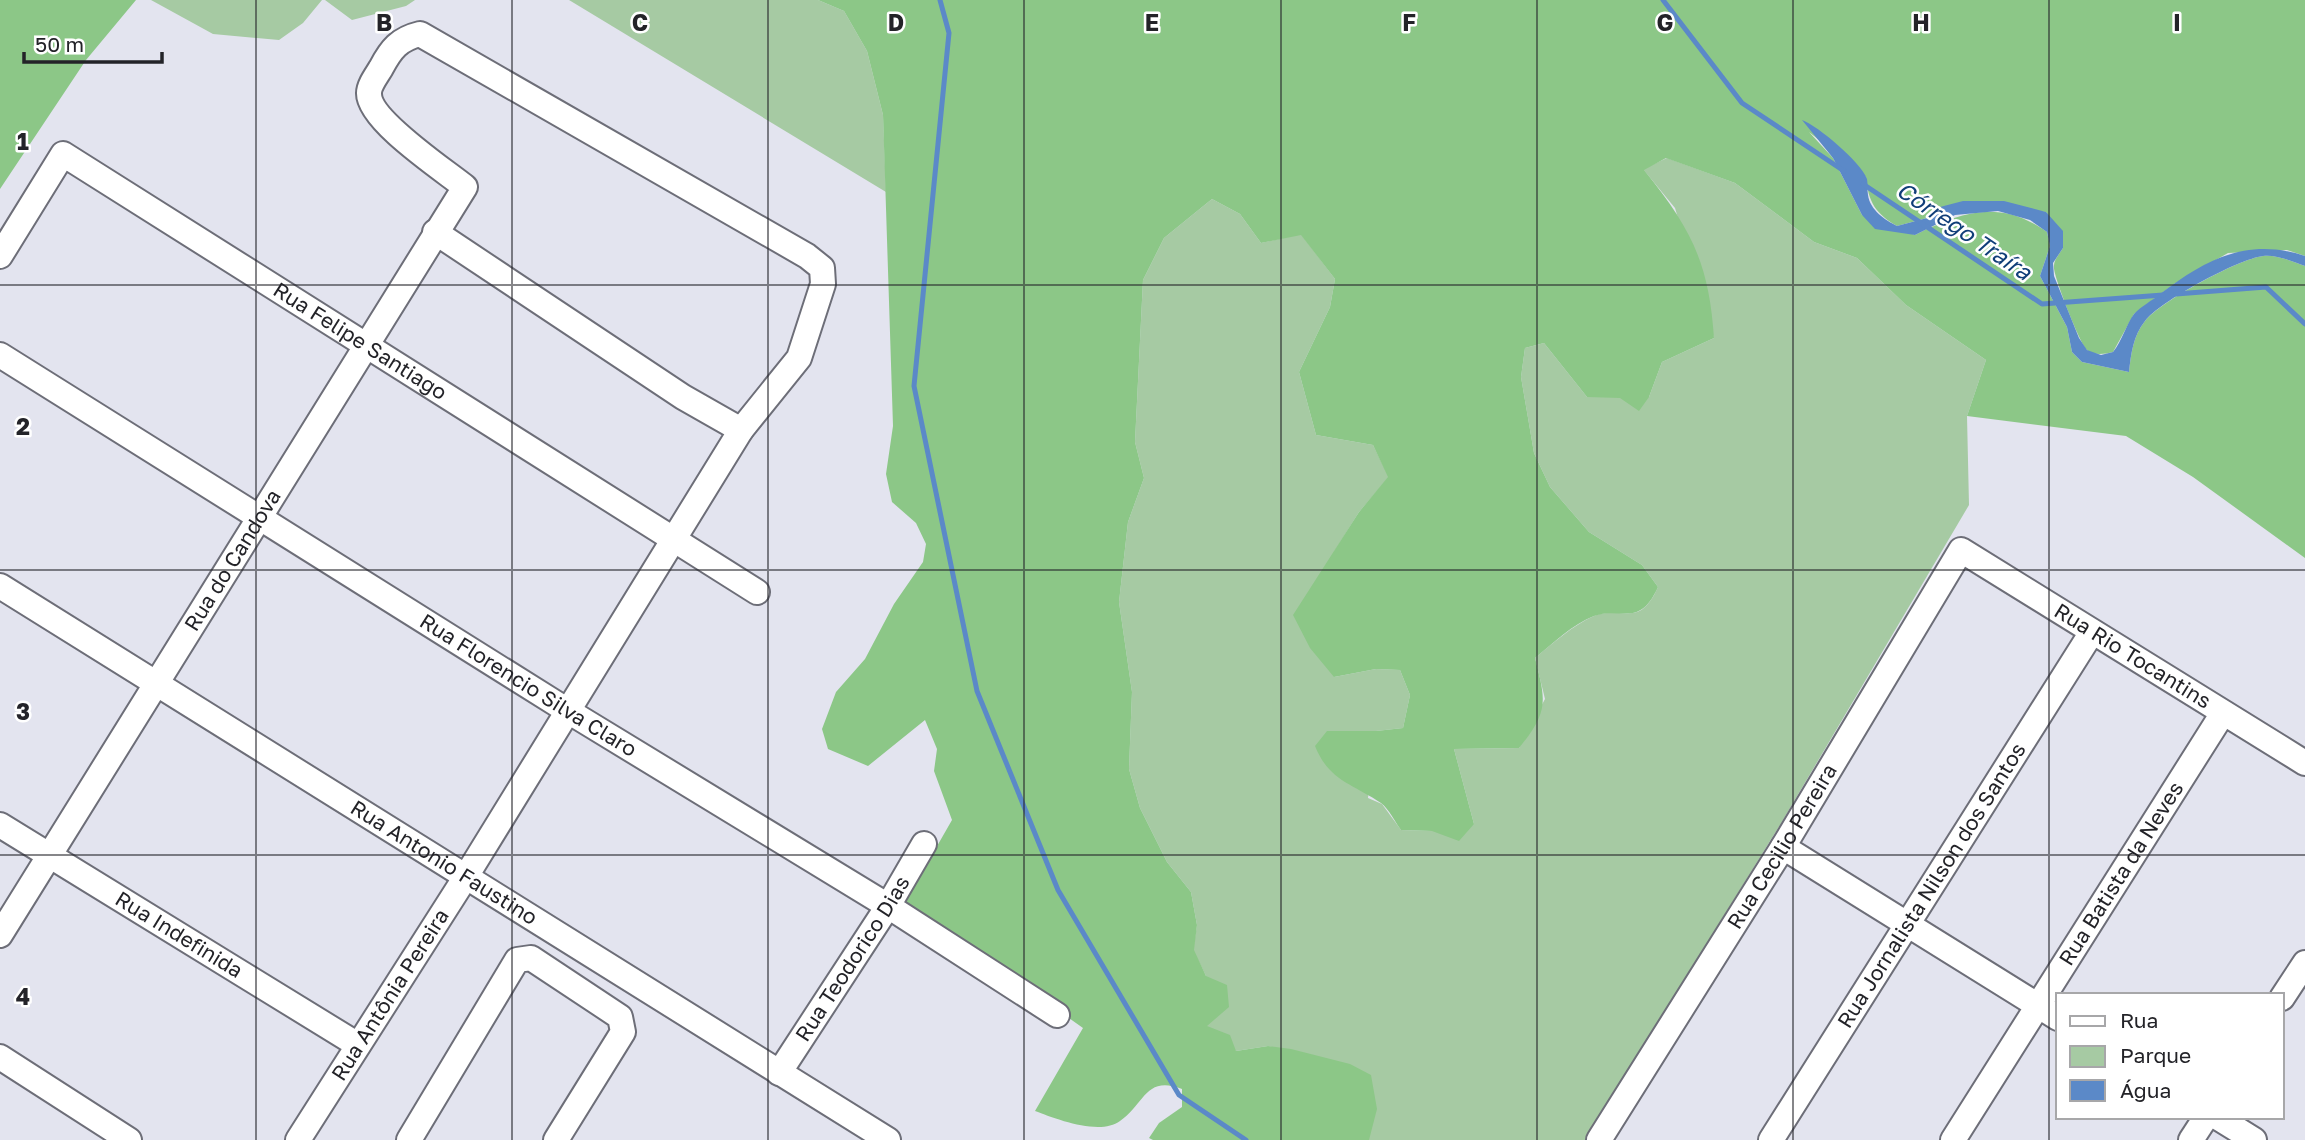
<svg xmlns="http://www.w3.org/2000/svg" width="2305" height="1140" font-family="'Golos Text',sans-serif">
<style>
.green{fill:#a6caa3}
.forest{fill:#8cc787}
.water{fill:#5b89c8}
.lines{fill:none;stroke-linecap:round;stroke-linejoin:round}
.stream{stroke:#5b89c8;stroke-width:5}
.minor-casing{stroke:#6d6e78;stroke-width:28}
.minor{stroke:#fff;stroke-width:24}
.grid{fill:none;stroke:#232328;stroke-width:2;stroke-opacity:0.55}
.labels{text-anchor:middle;stroke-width:5;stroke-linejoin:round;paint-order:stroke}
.street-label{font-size:21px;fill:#232328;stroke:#fff}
.water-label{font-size:23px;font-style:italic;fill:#103e78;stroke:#fff}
.grid-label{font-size:23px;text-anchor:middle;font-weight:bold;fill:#232328;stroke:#fff;stroke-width:5;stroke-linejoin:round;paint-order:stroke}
</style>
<rect width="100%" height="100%" fill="#e3e4ef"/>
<path class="green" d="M151 0H322L303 23 279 40 213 34Z
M325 0H415L406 6 352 20Z
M569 0H818L844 11 867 51 883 115 886 192Z
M1667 158 1735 183 1814 242 1857 258 1906 305 1986 360 1967 416 1969 505 1780 825 1585 1140H1369L1313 1057 1268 1046 1236 1051 1206 1026V976L1193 950 1197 925 1191 892 1167 862 1140 808 1129 769 1132 692 1119 602 1128 522 1144 478 1135 442 1143 280 1164 238 1212 199 1240 214 1261 243 1301 234 1335 279 1330 307 1299 372 1316 435 1373 445 1389 477 1359 512 1334 552V677L1376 669 1400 670 1410 695 1403 728 1376 731 1368 798 1382 804 1401 830 1432 831 1474 824 1454 749 1519 748 1545 699 1535 658C1552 644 1573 625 1594 616 1621 605 1639 630 1658 587L1642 565 1589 532 1550 487 1534 453 1521 377 1525 348 1544 343 1587 397H1649L1662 362 1714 338 1675 208 1643 169Z"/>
<path class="forest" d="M0 0H136L86 60 0 189Z
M818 0H2305V256L2287 250 2228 253 2174 284 2134 314 2113 352C2105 354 2094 356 2087 350 2080 344 2054 277 2054 268 2053 260 2059 255 2063 248L2046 212 1940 207 1927 218 1897 226C1876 214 1868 202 1866 177L1809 132 1833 158 1862 215 1915 235C1963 211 2000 199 2047 232L2050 246 2040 276 2067 327 2072 352 2082 362 2129 372C2131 354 2133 336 2145 321 2160 302 2238 259 2263 256 2275 254 2294 262 2305 266V558L2193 477 2126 436 1967 416 1986 360 1906 305 1857 258 1814 242 1735 183 1666 158 1644 170C1691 228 1709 263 1714 338L1662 362 1649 397 1639 411 1620 398 1587 397 1544 343 1525 348 1521 377 1534 453 1550 487 1589 532 1642 565 1658 587C1639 629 1621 606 1594 616 1573 624 1552 644 1535 658 1546 701 1549 711 1519 748L1454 749 1474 824 1459 841 1432 831 1401 830C1395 822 1389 809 1381 803 1353 784 1329 781 1315 746L1327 731H1376L1403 728 1410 695 1400 670 1376 669 1334 677 1310 648 1293 615 1359 512 1388 477 1373 445 1316 435 1299 372 1330 307 1335 279 1301 235 1261 243 1240 214 1212 199 1164 238 1143 280 1135 442 1144 478 1128 522 1119 602 1132 692 1129 769 1140 808 1167 862 1191 892 1197 925 1194 950 1206 976 1227 985 1229 1007 1207 1026 1230 1035 1236 1051 1268 1046 1291 1049 1350 1064 1371 1075 1377 1109 1369 1140H1153L1149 1138 1159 1123 1182 1107V1089C1145 1075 1145 1104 1120 1121 1100 1136 1056 1119 1035 1111L1083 1028 905 902 952 820 934 771 937 749 925 720 868 766 828 749 822 729 836 692 865 659 894 604 923 562 926 544 916 523 892 502 886 474 893 426 883 115 867 51 844 11Z"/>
<path class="water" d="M1802 120C1818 126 1861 162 1867 179 1868 184 1867 190 1868 195 1870 210 1885 220 1897 226L1927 218 1940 207 1963 201H2004L2046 212 2063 231V248L2053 263 2054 276 2079 338 2087 350 2101 355 2113 352C2122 341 2126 325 2134 314 2140 307 2153 300 2160 294 2206 259 2248 237 2305 256V266C2294 262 2275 254 2263 256 2238 259 2159 302 2145 321 2133 336 2131 354 2129 372L2082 362 2072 352 2067 327 2040 276 2050 246 2047 232 2030 220 1998 211 1955 215 1915 235 1875 229 1862 215 1833 158Z"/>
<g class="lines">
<path class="stream" d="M940 0 949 33 914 386 977 691 1058 890 1179 1095 1246 1140
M1663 0 1742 103 1844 171
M1863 184 2042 304 2163 295
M2176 294 2266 287 2305 324"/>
<defs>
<g id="minor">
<path id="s1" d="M0 256 63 154 757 592"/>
<path id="s2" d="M0 355 568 711 888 906 1057 1015"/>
<path id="s3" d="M0 586 888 1140"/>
<path id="s4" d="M0 825 358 1045"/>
<path d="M1783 847 2058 1018"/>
<path id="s5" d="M0 935 465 187C444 170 368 120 369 93 369 85 377 75 381 68 391 49 399 39 420 34L807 256 822 268 823 284 799 358 741 430"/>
<path d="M2282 998 2305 963"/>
<path d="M0 1057 129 1140"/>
<path id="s6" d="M779 1073 888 906 924 844"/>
<path d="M2217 1117 2254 1140"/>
<path id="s7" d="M298 1140 465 878 741 430 683 397 435 232"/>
<path d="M409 1140 517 960 531 958 620 1017 623 1032 556 1140"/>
<path id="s8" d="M1599 1140 1783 847 1961 550 2305 763"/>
<path id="s9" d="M1771 1140 2092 632"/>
<path id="s10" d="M1953 1140 2223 713"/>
<path d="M2191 1140 2206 1117"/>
</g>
</defs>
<use href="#minor" class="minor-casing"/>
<use href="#minor" class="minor"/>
</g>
<path class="grid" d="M256 0V1140M512 0V1140M768 0V1140M1024 0V1140M1281 0V1140M1537 0V1140M1793 0V1140M2049 0V1140M0 285H2305M0 570H2305M0 855H2305"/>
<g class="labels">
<g class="street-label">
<text dy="7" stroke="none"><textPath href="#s1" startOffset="471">Rua Felipe Santiago</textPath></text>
<text dy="7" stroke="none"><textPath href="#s5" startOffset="441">Rua do Candova</textPath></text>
<text dy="7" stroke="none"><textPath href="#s8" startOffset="894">Rua Rio Tocantins</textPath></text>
<text dy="7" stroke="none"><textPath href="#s2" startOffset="623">Rua Florencio Silva Claro</textPath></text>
<text dy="7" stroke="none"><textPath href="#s8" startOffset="346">Rua Cecilio Pereira</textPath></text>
<text dy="7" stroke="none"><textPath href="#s3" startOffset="523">Rua Antonio Faustino</textPath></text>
<text dy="7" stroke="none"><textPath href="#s10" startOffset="315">Rua Batista da Neves</textPath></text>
<text dy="7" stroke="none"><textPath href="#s9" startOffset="301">Rua Jornalista Nilson dos Santos</textPath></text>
<text dy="7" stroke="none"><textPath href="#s4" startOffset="210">Rua Indefinida</textPath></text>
<text dy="7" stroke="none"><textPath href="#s6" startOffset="136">Rua Teodorico Dias</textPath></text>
<text dy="7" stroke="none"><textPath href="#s7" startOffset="172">Rua Antônia Pereira</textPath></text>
</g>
<g class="water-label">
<text transform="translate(1964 231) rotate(34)" y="8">Córrego Traíra</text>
</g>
</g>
<g class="grid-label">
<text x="384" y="31">B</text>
<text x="640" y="31">C</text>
<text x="896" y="31">D</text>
<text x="1152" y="31">E</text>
<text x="1409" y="31">F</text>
<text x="1665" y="31">G</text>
<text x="1921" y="31">H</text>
<text x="2177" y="31">I</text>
<text x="23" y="150">1</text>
<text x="23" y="435">2</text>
<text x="23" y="720">3</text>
<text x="23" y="1005">4</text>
</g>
<rect x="2056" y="993" width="228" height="126" fill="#ffffff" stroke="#a7a7a9" stroke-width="2"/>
<rect x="2070" y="1016" width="35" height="10" fill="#ffffff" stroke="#a7a7a9" stroke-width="2"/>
<text x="2120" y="1028" font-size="21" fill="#232328">Rua</text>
<rect x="2070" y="1046" width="35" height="21" fill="#a6caa3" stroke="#a7a7a9" stroke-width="2"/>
<text x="2120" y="1063" font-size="21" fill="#232328">Parque</text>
<rect x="2070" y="1080" width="35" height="21" fill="#5b89c8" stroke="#a7a7a9" stroke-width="2"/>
<text x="2120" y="1098" font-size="21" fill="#232328">Água</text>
<path d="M24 52v10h138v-10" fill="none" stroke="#232328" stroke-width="3.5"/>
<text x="35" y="52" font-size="21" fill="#232328" stroke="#ffffff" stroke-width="5" paint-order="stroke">50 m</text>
</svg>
